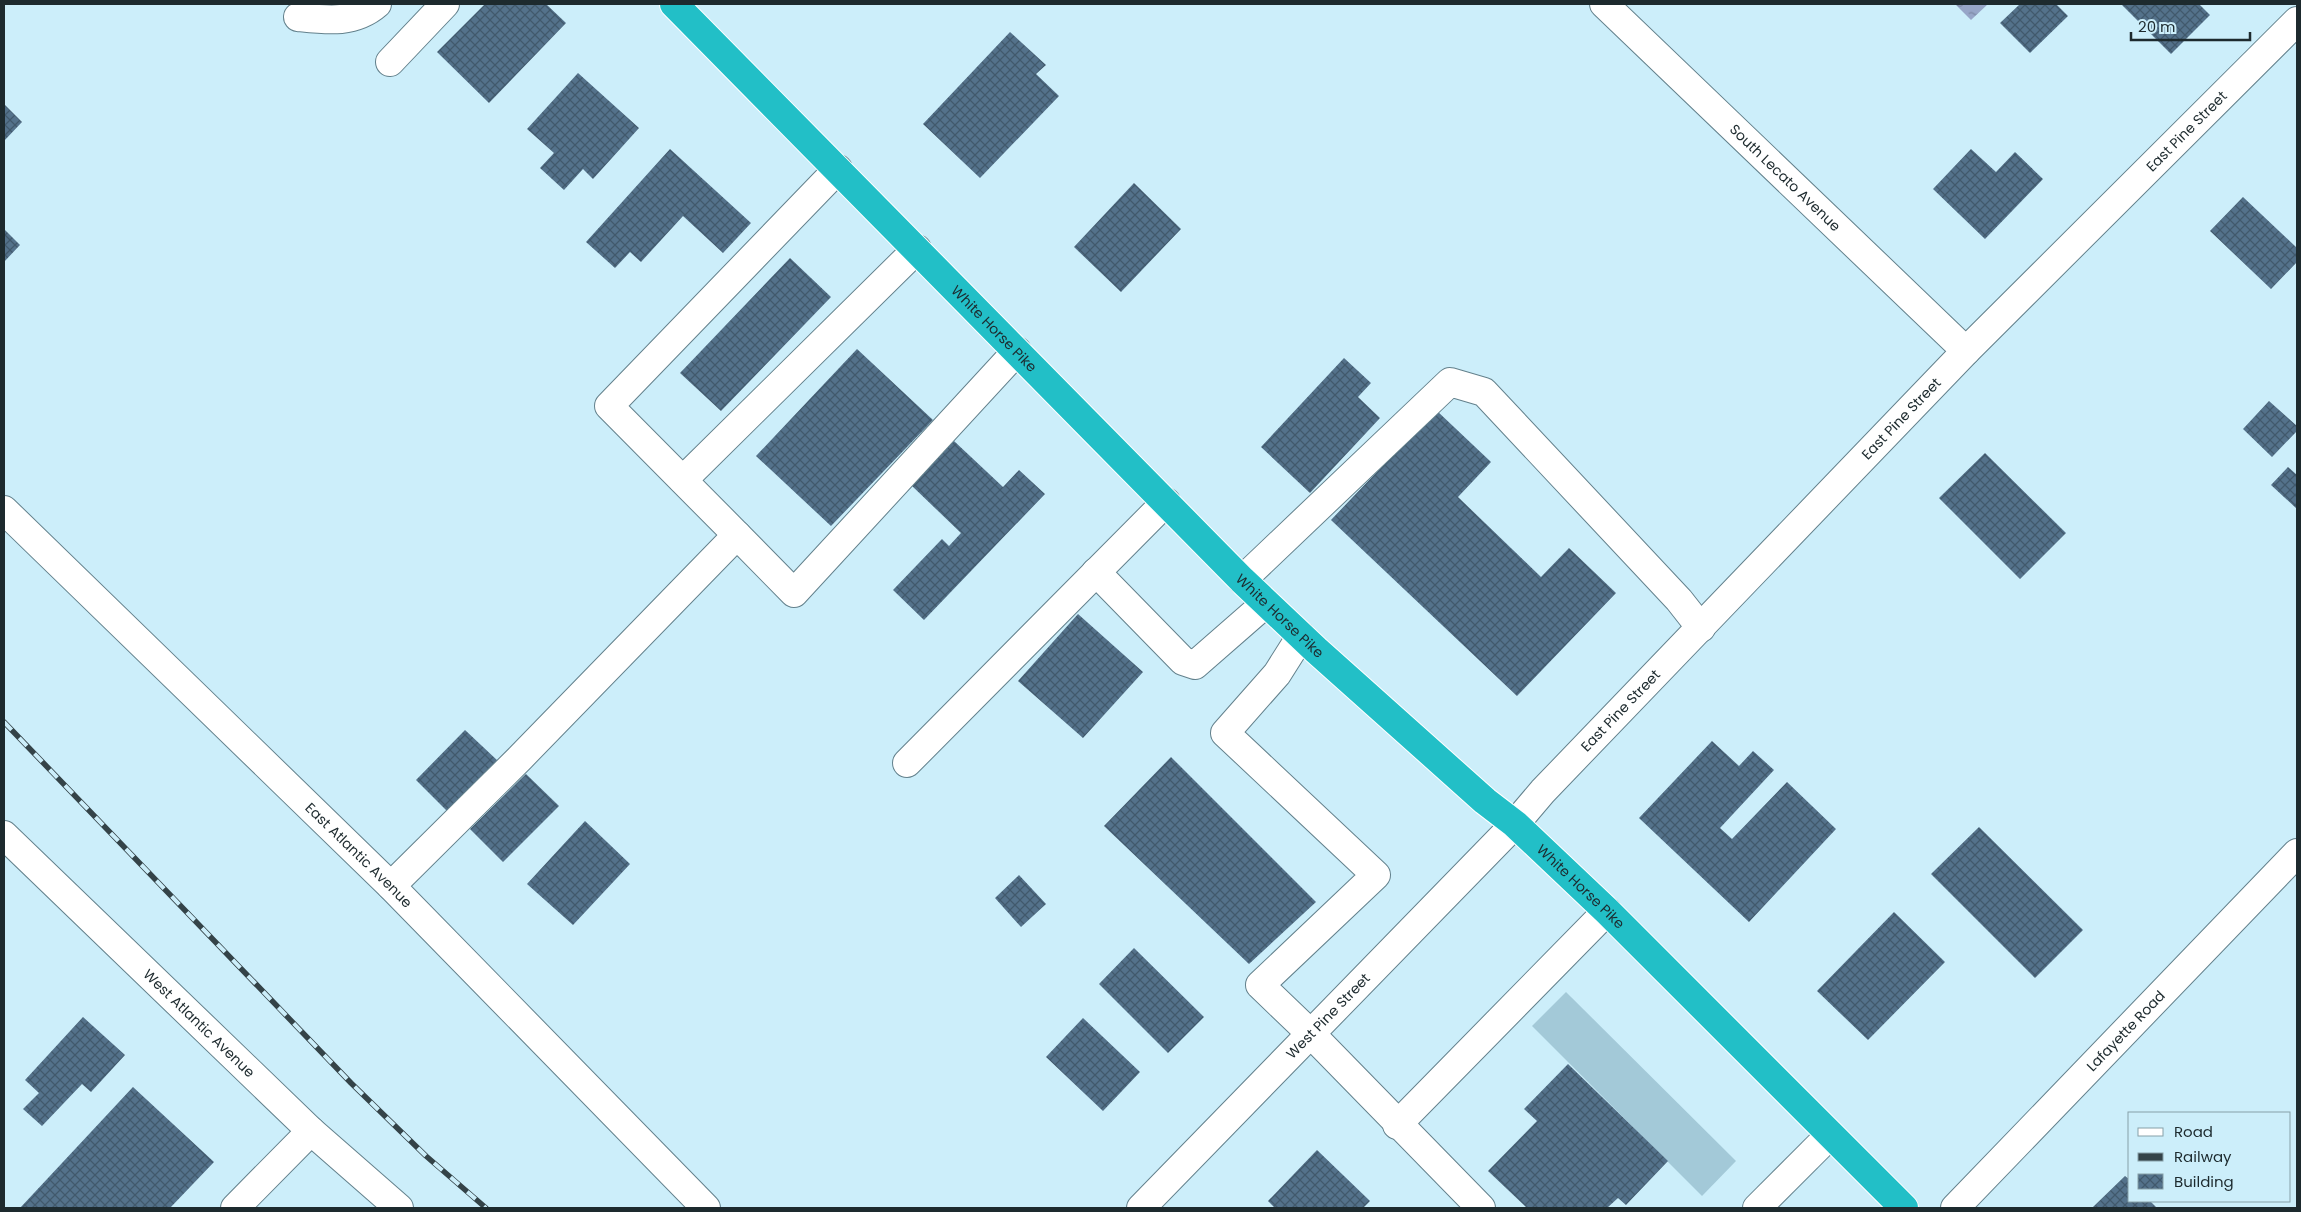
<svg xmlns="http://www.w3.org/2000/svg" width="2301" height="1212" font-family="Poppins,sans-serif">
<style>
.grass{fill:#a3c9d8}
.water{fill:url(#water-ripples)}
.building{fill:url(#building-cross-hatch)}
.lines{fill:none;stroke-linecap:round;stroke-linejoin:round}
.minor-casing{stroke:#63818c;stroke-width:30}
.highway-casing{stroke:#fff;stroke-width:30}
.minor{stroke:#fff;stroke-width:28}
.highway{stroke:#22bfc7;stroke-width:28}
.rail-casing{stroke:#344348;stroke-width:5.5}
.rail{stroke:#cceefa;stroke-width:4;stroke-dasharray:11;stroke-linecap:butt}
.labels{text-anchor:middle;stroke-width:5;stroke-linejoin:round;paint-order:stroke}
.street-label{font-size:14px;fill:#1d2a2e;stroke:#cceefa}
</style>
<defs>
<pattern id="water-ripples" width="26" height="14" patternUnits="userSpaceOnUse" patternTransform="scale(1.25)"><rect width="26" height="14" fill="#97a6c8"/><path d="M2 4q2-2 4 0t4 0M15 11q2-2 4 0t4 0" fill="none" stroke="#7b87a3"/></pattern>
<pattern id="building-cross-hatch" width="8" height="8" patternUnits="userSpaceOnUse" patternTransform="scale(1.25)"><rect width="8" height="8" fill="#54728b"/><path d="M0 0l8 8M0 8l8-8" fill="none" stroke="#41596c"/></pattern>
</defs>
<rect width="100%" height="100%" fill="#cceefa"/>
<path class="grass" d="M1566 992 1736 1161 1702 1196 1532 1026Z"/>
<path class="water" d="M1955 4H1988L1971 20Z"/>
<path class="building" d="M485 4H546L566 23 489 103 437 52Z
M2020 4H2056L2068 16 2030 53 2000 23Z
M2121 4H2199L2210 15 2171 54Z
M1010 32 1046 65 1036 74 1059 96 980 178 923 124Z
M578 73 639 128 593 179 583 169 564 190 540 168 554 153 527 129Z
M4 104 22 122 4 141Z
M670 149 751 223 723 253 683 216 641 262 630 252 615 268 586 242Z
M1971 149 1996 172 2015 152 2043 179 1985 239 1933 189Z
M1134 183 1181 229 1121 292 1074 247Z
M2243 197 2297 248V262L2271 289 2210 231Z
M4 229 20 245 4 262Z
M790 258 831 297 721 411 680 373Z
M857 349 933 420 831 526 756 456Z
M1344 358 1371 383 1358 397 1380 418 1310 493 1261 447Z
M2269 401 2297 426V431L2272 457 2243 429Z
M1436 410 1491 462 1458 497 1541 577 1569 548 1616 593 1517 696 1331 520Z
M954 441 1003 487 1019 470 1045 494 924 620 893 590 942 539 949 546 961 533 911 485Z
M1985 453 2066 533 2020 579 1939 498Z
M2288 467 2297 475V509L2271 485Z
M1078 614 1143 672 1083 738 1018 681Z
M465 730 498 761 448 812 416 780Z
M1712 741 1739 766 1753 751 1774 770 1720 828 1732 839 1787 782 1836 829 1749 922 1639 818Z
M1171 757 1316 902 1249 964 1104 826Z
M526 774 559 806 503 862 470 829Z
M585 821 630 864 573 925 527 884Z
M1979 827 2083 930 2035 978 1931 874Z
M1019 875 1046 904 1021 927 995 898Z
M1894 912 1945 962 1868 1040 1817 991Z
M1134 948 1204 1017 1168 1053 1099 984Z
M83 1017 125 1055 91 1092 82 1084 42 1126 23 1109 39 1093 25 1080Z
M1083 1018 1140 1072 1103 1111 1046 1057Z
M1568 1064 1668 1161 1626 1205 1618 1198 1607 1208H1527L1488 1171 1537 1121 1524 1109Z
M133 1087 214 1162 170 1208H20Z
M1317 1150 1370 1201 1363 1208H1275L1268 1201Z
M2125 1176 2130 1180V1201H2150L2157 1208H2092Z"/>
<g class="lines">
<defs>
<g id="minor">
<path id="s1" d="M1604 4 1966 351"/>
<path d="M298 17C326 20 354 24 377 4"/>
<path d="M390 62 445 4"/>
<path d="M683 480 917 249"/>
<path id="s2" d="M4 510 391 886 706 1208"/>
<path d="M737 535 609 406 838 169"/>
<path d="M1096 572 1183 661 1195 665 1266 603"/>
<path d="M1242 580 1450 382 1484 392 1679 600 1701 628"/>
<path d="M1301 636 1277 674 1225 733 1376 875 1260 985 1310 1033 1481 1208"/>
<path d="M907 763 1166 502"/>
<path id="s3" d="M4 835 311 1131 399 1208"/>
<path d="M391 886 520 758 737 535 794 593 1017 351"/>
<path d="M1397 1125 1607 911"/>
<path d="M235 1208 311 1131"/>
<path id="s4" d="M1141 1208 1515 824 1543 791 1966 351 2297 21"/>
<path d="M1757 1208 1829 1136"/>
<path id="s5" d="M1955 1208 2297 853"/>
</g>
<g id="highway">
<path id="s6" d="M674 4 1242 580 1316 650 1485 801 1515 824 1607 911 1904 1208"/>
</g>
</defs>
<use href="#minor" class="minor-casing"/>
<use href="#highway" class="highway-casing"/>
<use href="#minor" class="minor"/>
<use href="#highway" class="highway"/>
<defs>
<path id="rail" d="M4 722 351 1083 426 1156 486 1208"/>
</defs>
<use href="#rail" class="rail-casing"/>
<use href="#rail" class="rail"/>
</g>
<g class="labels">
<g class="street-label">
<text dy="5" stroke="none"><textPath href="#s4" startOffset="1501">East Pine Street</textPath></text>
<text dy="5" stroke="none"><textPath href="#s1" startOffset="251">South Lecato Avenue</textPath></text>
<text dy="5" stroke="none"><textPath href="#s6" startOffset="456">White Horse Pike</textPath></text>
<text dy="5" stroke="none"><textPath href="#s4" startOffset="1096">East Pine Street</textPath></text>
<text dy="5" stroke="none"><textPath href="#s6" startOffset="861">White Horse Pike</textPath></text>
<text dy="5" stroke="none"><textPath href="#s4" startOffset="691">East Pine Street</textPath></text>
<text dy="5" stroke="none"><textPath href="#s2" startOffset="495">East Atlantic Avenue</textPath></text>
<text dy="5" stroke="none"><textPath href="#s6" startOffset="1266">White Horse Pike</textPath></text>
<text dy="5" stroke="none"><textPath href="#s4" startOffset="268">West Pine Street</textPath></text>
<text dy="5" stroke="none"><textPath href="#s3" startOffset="271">West Atlantic Avenue</textPath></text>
<text dy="5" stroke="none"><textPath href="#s5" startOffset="246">Lafayette Road</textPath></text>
</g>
</g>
<rect width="2301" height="1212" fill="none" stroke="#1d2a2e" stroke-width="10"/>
<rect x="2128" y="1112" width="162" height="90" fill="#cceefa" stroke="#86a0a8"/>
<rect x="2138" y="1128" width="25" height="8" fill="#ffffff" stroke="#86a0a8"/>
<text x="2174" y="1137" font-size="15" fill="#1d2a2e">Road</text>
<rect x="2138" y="1153" width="25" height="8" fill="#344348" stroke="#86a0a8"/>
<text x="2174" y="1162" font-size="15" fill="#1d2a2e">Railway</text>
<rect x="2138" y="1174" width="25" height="15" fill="url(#building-cross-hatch)" stroke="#86a0a8"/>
<text x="2174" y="1187" font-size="15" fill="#1d2a2e">Building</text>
<path d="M2131 32v8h119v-8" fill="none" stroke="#1d2a2e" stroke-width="2.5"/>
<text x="2138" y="32" font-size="15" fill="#1d2a2e" stroke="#cceefa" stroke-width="4" paint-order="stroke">20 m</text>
</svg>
